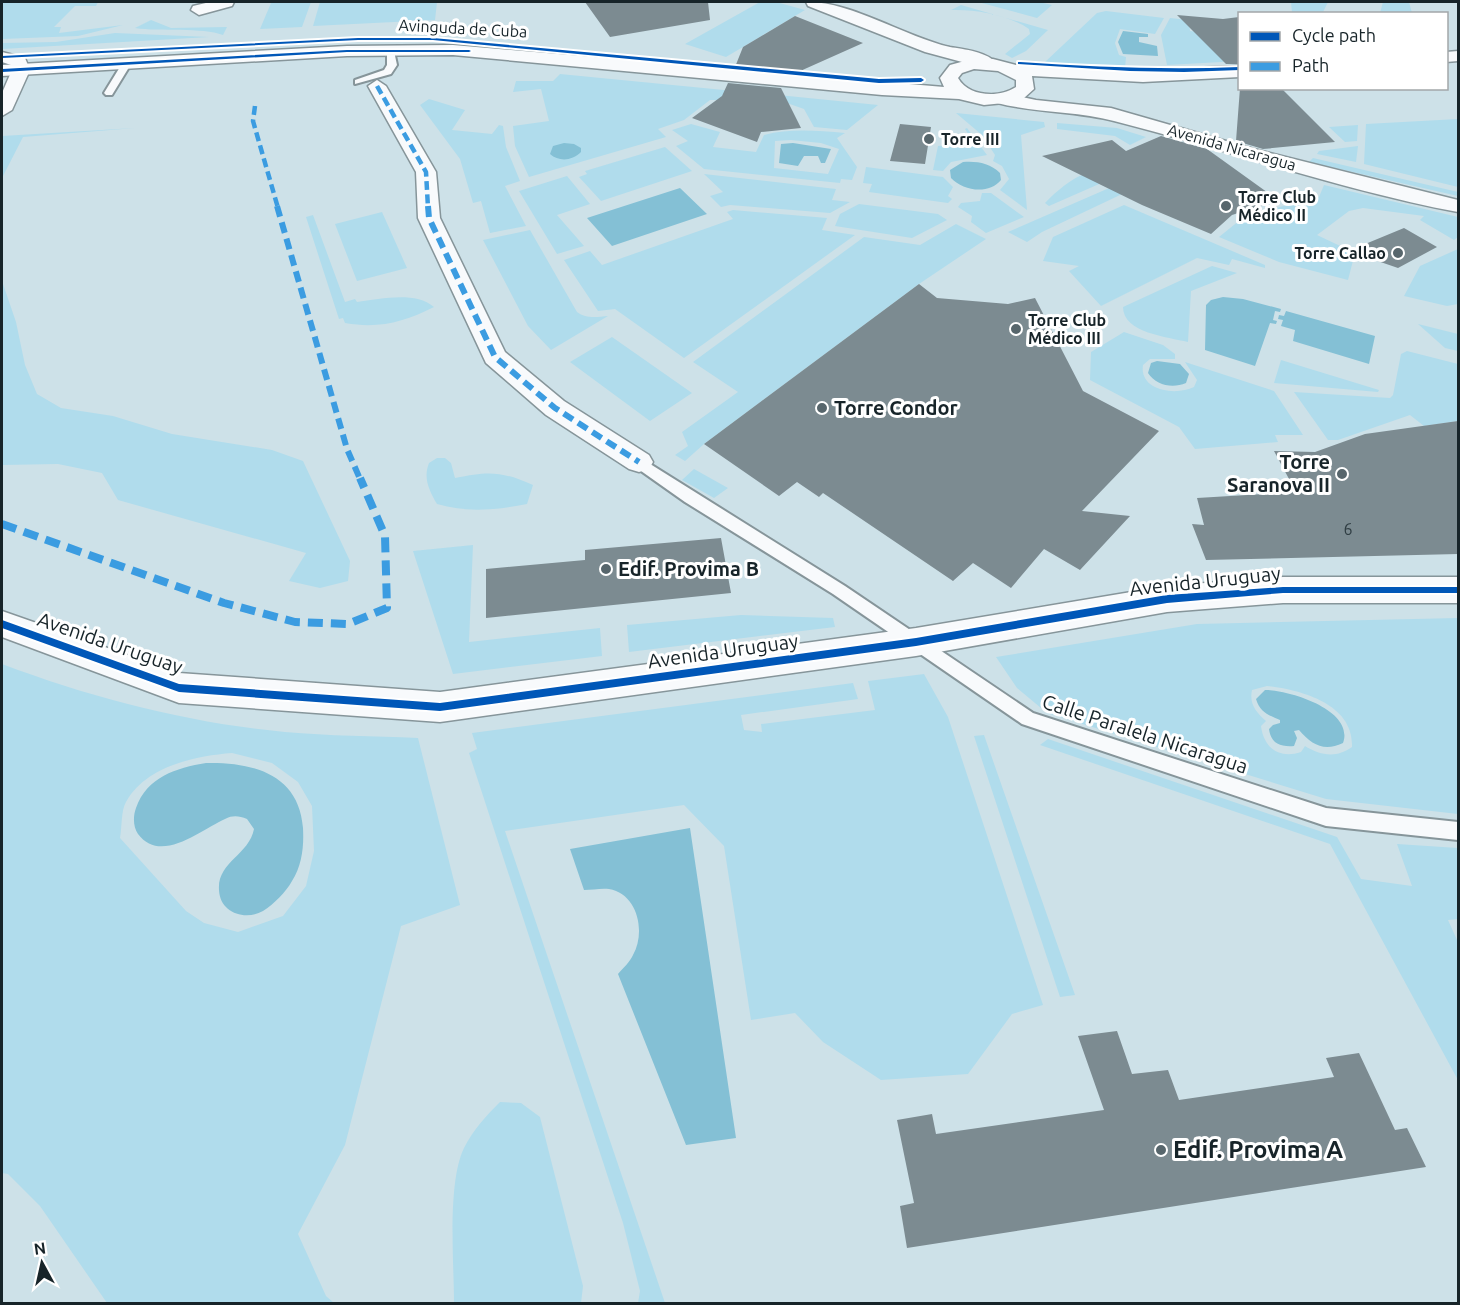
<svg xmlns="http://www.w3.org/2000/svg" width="1460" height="1305" font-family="Ubuntu,sans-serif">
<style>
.green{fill:#b0dcec;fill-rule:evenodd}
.water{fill:#84c0d5}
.building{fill:#7c8b91}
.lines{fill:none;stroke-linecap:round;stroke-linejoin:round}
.lane-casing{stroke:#86959a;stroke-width:4}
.street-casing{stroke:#86959a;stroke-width:3}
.secondary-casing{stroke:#86959a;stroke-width:3}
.lane{fill:#f8fafc;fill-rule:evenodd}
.street{fill:#f8fafc;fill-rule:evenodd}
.secondary{fill:#f8fafc;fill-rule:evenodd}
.quiet-far2{stroke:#3b9ce1;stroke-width:4.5;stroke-dasharray:9 4.5;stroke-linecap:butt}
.quiet-far1{stroke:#3b9ce1;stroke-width:6;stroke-dasharray:11 6;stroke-linecap:butt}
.quiet{stroke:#3b9ce1;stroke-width:8;stroke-dasharray:15 8;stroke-linecap:butt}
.cycleway-casing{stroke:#fff;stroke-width:4}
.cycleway{fill:#0057b8;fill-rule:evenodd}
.poi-dot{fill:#57666c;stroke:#fff;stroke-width:2}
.labels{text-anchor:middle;stroke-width:6;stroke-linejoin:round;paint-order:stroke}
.far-street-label{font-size:16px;fill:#172429;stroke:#fff}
.far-poi-label{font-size:16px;font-weight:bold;fill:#172429;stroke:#fff;text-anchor:start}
.number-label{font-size:16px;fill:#303e43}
.poi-label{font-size:20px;font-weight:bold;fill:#172429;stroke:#fff;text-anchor:start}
.street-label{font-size:20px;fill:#172429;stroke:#fff}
.near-poi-label{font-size:24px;font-weight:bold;fill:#172429;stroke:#fff;text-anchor:start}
</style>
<rect width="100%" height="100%" fill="#cde1e8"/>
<path class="green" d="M2 2H98L96 6H75L54 27H61L59 33 123 25 78 36 2 39Z
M311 2 302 27 260 29 271 3Z
M320 2H437L435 20 313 26Z
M760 2H776L805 10 726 57 685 44Z
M978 2H1039L1052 5 1037 18Z
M1291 2H1328L1322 14 1292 12Z
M1383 2H1409L1412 13H1380Z
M961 5 1048 30 1026 51 1012 58 1005 54 1030 34 1029 29C1008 15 977 9 951 10Z
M1106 11 1164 18 1155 34 1120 29 1115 43 1119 55 1126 57 1125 68 1045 62 1097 13Z
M1170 18 1189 20 1190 31 1225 35 1239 48V61L1167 65 1161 35Z
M151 20 171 28 227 27 223 35C202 27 160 32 135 28Z
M115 33 209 37 2 49V43L56 42Z
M560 74 734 91 725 100H710L684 120 658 129 666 137 529 177 515 146 513 126 549 121 541 89 513 92 516 81H553Z
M768 94 878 105 847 130 814 127 804 109 767 96Z
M429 99 465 110 452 130 492 134 499 125 503 126 506 147 520 181 505 186 526 226 490 233 481 201 473 203 460 159 420 105Z
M956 113 1044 122 1045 127 1021 135 1027 210 1000 190 1009 179 1002 166 993 161 995 155 982 135Z
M1458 119V187L1364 164 1366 124Z
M1057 123 1117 128 1146 137 1130 145 1115 136 1057 129Z
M691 124 720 132 713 147 756 152 764 135C791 128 818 131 845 133L837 138 857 167 852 180 841 179 840 183 704 169 676 146 688 141 672 130ZM791 140 821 143 839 149 828 174 774 168 775 141Z
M1358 125 1357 141 1345 142 1329 127Z
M135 128 23 137 2 178V136Z
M967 128 987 155 951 162 943 171 933 170 938 146 974 143 965 129Z
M1358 146 1356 162 1317 154 1319 151Z
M665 147 692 171 601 201 579 177 587 174 585 171Z
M1313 158 1458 192V196L1309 162Z
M1169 162 1177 168 1042 232 1027 242 1008 232Z
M1147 163 1049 206 1045 203C1082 166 1097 169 1147 163Z
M866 167 943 177 953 187 948 196 952 199 948 203 869 192 872 184 863 183Z
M704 174 836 189 832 200 850 202 830 213 730 205 721 207 710 196 723 192Z
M567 176 590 204 557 215 584 246 557 254 519 191Z
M1324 185 1458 217V237L1454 240 1420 220 1424 216 1363 208 1349 211 1317 235 1355 253 1348 280 1279 262 1219 237 1245 216 1319 197Z
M982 193H991L1024 217 986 233 971 222 972 216 958 207 961 203 980 201Z
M859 204 938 214 947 220 912 238 835 226 840 214Z
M1124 205 1265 265V268L1232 259 1229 265 1197 258 1101 306 1069 271 1079 266 1043 261 1053 237Z
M733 210 827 218 822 230 855 235 684 358 615 309 598 311 564 260 590 251 602 265 733 219 727 212Z
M382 212 407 268 357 281 335 224Z
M313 215 345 302 355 299 357 302C381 299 415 291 434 307 404 322 379 329 345 323L343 318 339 319 306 217Z
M956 224 986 239 919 284 704 444 685 461 675 455 688 446 682 432 738 392 693 362 864 237 920 245Z
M530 230 577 312C586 319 597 317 608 316L551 350 528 326 483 240Z
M1458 249V304L1447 306 1404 296 1420 266Z
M1212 266 1237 273 1191 291 1188 342C1168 337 1123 333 1123 307Z
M2 281 16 322 25 365 37 394 61 408 113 416 172 434 272 450 303 461 350 561 348 581 320 588 289 581 306 553 118 500 102 473 58 464 2 465Z
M1418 324 1458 334V351L1445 348Z
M1124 332 1163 345 1175 354V359H1150L1143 365C1139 391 1176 396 1194 387L1197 380 1185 362 1274 391 1303 435H1275L1278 442 1195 449 1179 427 1090 380 1091 352Z
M612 337 692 393 650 421 570 362Z
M1407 351 1458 364V421L1424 426 1410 415 1338 440H1328L1294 392 1390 398 1393 395 1401 354Z
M1281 360 1379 390 1378 392 1274 383Z
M437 458H445L451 463 455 478C489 471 501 471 533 485L527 504C496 510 467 513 437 504 429 490 423 478 429 463Z
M694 469 728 488 714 498 682 480Z
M473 545 469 642 600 628 602 656 453 674 413 551Z
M741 615 833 618 835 627 629 652 627 625Z
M1458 618V814L1326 799 1047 713 1017 688 996 657 1197 624ZM1267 686C1301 690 1354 704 1352 747 1337 758 1321 756 1305 746L1301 752C1280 759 1264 749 1261 726L1266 721C1256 712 1249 704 1252 690Z
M2 664C92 698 189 723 285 732 329 736 374 736 418 738L460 905 401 926 345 1145 298 1234 326 1296 334 1303H107L40 1206 8 1174 2 1173ZM232 753 272 763 298 782 312 806 314 851 306 886 283 916 238 932 204 923 186 911 120 838C122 828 121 810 126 802 146 766 195 756 232 753Z
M924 674 948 717 1043 1005 1012 1014 968 1074 881 1080 823 1042 795 1013 751 1020 724 846 684 805 505 831 665 1303H638L640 1291 623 1223 469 753 477 749 472 733 853 683 858 699 741 715 744 730 762 732 761 724 875 710 868 681Z
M984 735 1075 995 1060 997 974 736Z
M1048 739 1337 837 1361 879 1412 886 1397 844 1458 848V919L1448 920 1458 942V1080L1330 844 1040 745Z
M500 1102 521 1103 540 1117 583 1286 581 1303H454C454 1263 447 1183 464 1148 473 1130 486 1116 500 1102Z"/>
<path class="water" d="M1123 31 1148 34V37H1139V42L1157 46 1158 56 1123 54 1118 42Z
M564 143 574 144 581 148V152C572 161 559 162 550 154L553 146Z
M793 143 831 149 825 163H821L818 156H804L798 166 779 163 781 144Z
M963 162C977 161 990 163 1000 173L1001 180C989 195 963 191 951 178L950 170Z
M680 188 707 214 612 246 587 218Z
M1223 297 1243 299 1281 309 1280 312 1275 311 1273 320 1277 321 1276 324 1270 323 1255 366 1205 350 1206 305 1211 300Z
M1286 311 1375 336 1369 364 1293 341 1295 330 1281 326 1283 320 1278 319 1279 315 1284 316Z
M1157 361 1180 364 1189 374 1186 383C1172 389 1156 385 1148 373L1151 363Z
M1265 690C1289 690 1355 710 1343 743 1324 752 1312 745 1299 730L1294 731 1297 738 1294 746C1281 747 1271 744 1269 729L1273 725 1280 723V720C1268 715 1260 712 1256 699Z
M206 763C253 762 299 774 303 828 304 847 302 865 292 881 286 892 274 904 263 911 245 921 220 913 219 890 217 862 249 855 254 829L247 819C239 816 233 815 225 819 202 829 161 865 138 834 133 827 133 816 136 808 147 777 176 768 206 763Z
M690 828 736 1138 686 1145 618 974C623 968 630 962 633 955 646 932 638 894 609 889 601 888 592 890 584 890L570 849Z"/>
<path class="building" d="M585 2H708L710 20 610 37Z
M1177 15 1223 19 1239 17V64H1226Z
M795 16 863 43 798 72 735 67 743 47Z
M728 83 781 88 801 128 761 132 757 142 692 118 722 96Z
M1240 88H1281L1335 142 1263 149 1236 141Z
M900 124 931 127 925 164 890 161Z
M1161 136 1207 149 1278 200 1232 215 1211 234 1142 205 1042 156 1112 140 1126 151Z
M1404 228 1437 247 1398 268 1366 257 1370 253 1358 247Z
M919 284 937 298 1008 304 1035 298 1083 391 1159 431 1082 511 1130 516 1080 570 1044 549 1011 588 973 563 953 581 823 493 819 497 797 482 779 496 704 444Z
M1458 421V554L1206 560 1192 524 1204 525 1197 498 1296 492 1274 451 1315 452 1365 434Z
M721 538 731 593 486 618V569L585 560V550Z
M1117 1031 1132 1074 1168 1070 1179 1100 1334 1077 1326 1058 1359 1053 1395 1130 1407 1128 1426 1167 907 1248 900 1206 914 1203 897 1120 932 1114 936 1134 1104 1110 1078 1036Z"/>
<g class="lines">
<defs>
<path id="lane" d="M387 49 394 51 397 65 391 74 355 84V80L384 70 387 65Z
M123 62 131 64 112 95H106L104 93Z
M639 457 845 586 1033 713 1326 808 1458 822V840L1326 826 1022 724 833 594 685 502 634 466 632 462 634 458Z"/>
<path id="street" d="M210 2H234L232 6 199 15 191 10 193 6Z
M806 2C848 0 906 37 950 47 963 49 989 52 997 64L988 69 925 52 808 6Z
M2 52 25 58 30 70 12 110 2 116V93L12 70 11 65 2 62Z
M377 80 386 86 436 172 440 218 505 352 564 401 649 455 653 462 649 469 639 472 629 469 546 415 486 363 418 218 416 172 368 86Z
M1004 93 1036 100 1111 108 1254 149 1458 200V212C1342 190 1229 150 1114 121 1076 111 1036 113 997 103L994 99Z
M1283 577H1458V603H1283L1167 612 916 656 440 722 179 703 2 637V611L179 673 440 692 916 628 1167 586Z"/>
<path id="secondary" d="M453 45 944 87 940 78 950 65 972 59H993L1016 65 1143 70 1240 66V77L1143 82 1032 76 1034 89 1024 98 1014 102 984 105 959 99 882 95 453 55 347 56 2 76V65L347 46ZM974 69 998 71 1016 80V87C999 98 969 97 958 78L962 73Z
M1458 51V61L1446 62V52Z"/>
</defs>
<use href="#lane" class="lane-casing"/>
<use href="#street" class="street-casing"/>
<use href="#secondary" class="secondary-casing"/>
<use href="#lane" class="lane"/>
<use href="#street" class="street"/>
<use href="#secondary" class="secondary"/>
<path class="quiet-far2" d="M377 86 426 172 428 208
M255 106 253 121 278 208"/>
<path class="quiet-far1" d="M277 206 347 449 360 479
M428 206 429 218 495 357 555 408 639 462"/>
<path class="quiet" d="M2 524 224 603 295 622 348 624 387 608 385 536 360 478"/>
<defs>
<path id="cycleway" d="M358 38H433L879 79 921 78 924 80 921 82 879 83 433 40H358L2 58V56Z
M347 50H469L471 51 469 52H347L2 72V69Z
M1020 62C1093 67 1166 70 1240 67V70L1184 72 1130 71 1018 64V62Z
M1283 587H1458V593H1283L1167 603 916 646 440 711 179 692 2 628V620L179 684 440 703 916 638 1167 595Z"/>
</defs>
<use href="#cycleway" class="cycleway-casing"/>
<use href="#cycleway" class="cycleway"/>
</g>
<g class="poi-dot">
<circle cx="929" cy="139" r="6"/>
<circle cx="1226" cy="206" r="6"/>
<circle cx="1398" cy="253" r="6"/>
<circle cx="1016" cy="329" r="6"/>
<circle cx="822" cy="408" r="6"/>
<circle cx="1342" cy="474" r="6"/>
<circle cx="606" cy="569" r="6"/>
<circle cx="1161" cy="1150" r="6"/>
</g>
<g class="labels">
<g class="far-street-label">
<text transform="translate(463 28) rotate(3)" y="6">Avinguda de Cuba</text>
<text transform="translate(1232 147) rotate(16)" y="6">Avenida Nicaragua</text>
</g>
<g class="far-poi-label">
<text x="941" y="145">Torre III</text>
<text x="1238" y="203">Torre Club<tspan x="1238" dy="18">Médico II</tspan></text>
<text x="1386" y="259" text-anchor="end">Torre Callao</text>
<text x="1028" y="326">Torre Club<tspan x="1028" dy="18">Médico III</tspan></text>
</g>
<g class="number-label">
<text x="1348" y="535">6</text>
</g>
<g class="poi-label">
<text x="834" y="415">Torre Condor</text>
<text x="1330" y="469" text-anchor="end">Torre<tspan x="1330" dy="23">Saranova II</tspan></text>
<text x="618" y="576">Edif. Provima B</text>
</g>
<g class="street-label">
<text transform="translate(1205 581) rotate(-6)" y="7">Avenida Uruguay</text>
<text transform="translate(110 643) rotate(19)" y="7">Avenida Uruguay</text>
<text transform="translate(723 651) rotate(-8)" y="7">Avenida Uruguay</text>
<text transform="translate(1145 734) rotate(18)" y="7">Calle Paralela Nicaragua</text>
</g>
<g class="near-poi-label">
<text x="1173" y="1158">Edif. Provima A</text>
</g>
</g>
<rect width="1460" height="1305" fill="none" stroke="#172429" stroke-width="6"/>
<rect x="1238" y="12" width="210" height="78" fill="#ffffff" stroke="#a2a7a9" stroke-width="1.5"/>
<rect x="1250" y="32" width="30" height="9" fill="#0057b8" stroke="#a2a7a9" stroke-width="1.5"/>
<text x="1292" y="42" font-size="18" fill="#172429">Cycle path</text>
<rect x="1250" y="62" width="30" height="9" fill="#3b9ce1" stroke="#a2a7a9" stroke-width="1.5"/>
<text x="1292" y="72" font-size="18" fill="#172429">Path</text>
<g transform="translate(42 1263) rotate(352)" stroke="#ffffff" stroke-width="4.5" paint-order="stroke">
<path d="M0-4.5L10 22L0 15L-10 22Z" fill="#172429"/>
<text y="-9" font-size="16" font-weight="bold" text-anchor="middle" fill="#172429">N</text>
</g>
</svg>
